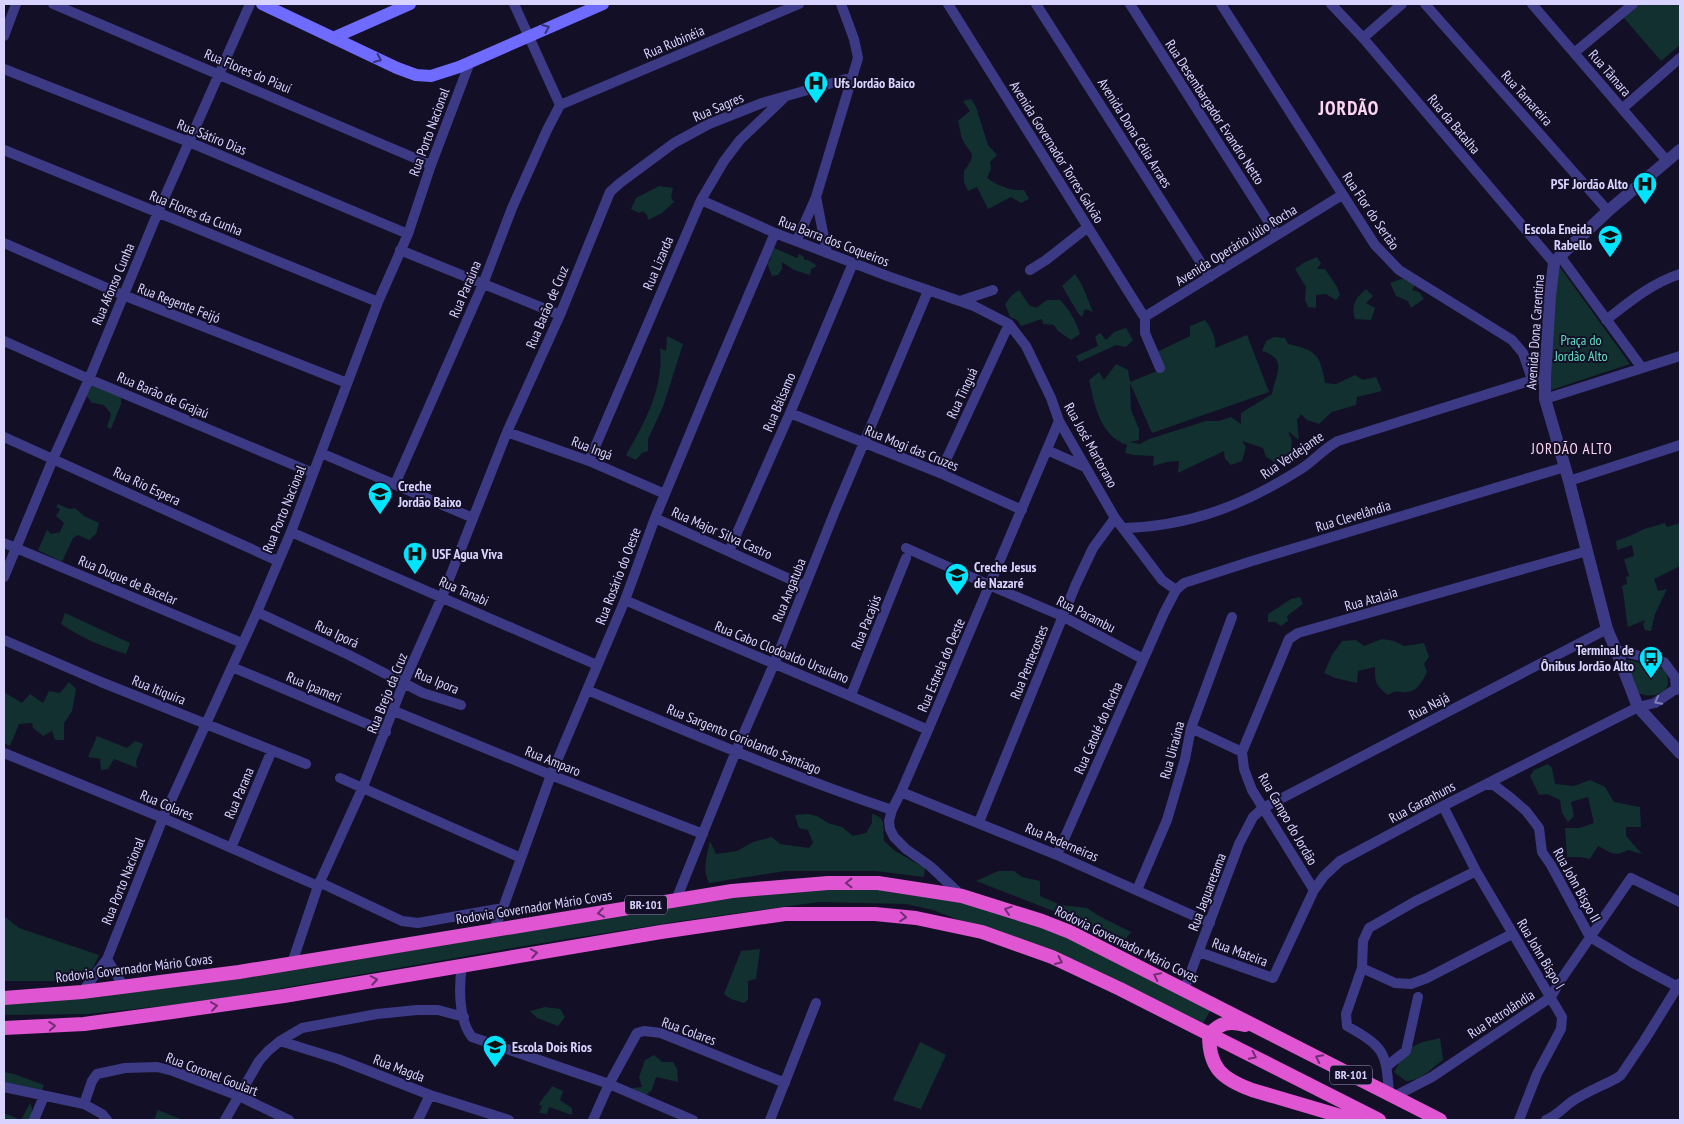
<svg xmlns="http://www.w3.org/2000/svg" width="1684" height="1124" font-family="'PT Sans Narrow',sans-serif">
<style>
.green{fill:#12302f}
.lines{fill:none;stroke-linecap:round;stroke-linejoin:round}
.minor{stroke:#3d3a85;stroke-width:10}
.tertiary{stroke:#3d3a85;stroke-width:12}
.secondary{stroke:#6f6bff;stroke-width:12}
.trunk{stroke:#e055d1;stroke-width:14}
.oneway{stroke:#38347d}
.oneway2{stroke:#837fbc}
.oneway3{stroke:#6f2e73}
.labels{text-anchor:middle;stroke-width:4;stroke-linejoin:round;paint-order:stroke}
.shield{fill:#130f26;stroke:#9e99be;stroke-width:1}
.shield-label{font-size:12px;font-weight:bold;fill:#d9d4ff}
.street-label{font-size:14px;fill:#d9d4ff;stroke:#130f26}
.poi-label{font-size:14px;font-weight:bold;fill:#d9d4ff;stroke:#130f26;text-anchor:start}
.park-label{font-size:14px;fill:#5fe0c0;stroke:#130f26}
.neighbourhood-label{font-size:15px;letter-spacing:1px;fill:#ffd6f0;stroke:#130f26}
.district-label{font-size:19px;font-weight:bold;letter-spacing:1px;fill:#ffd6f0;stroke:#130f26}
</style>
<rect width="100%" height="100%" fill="#130f26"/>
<path class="green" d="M1639 4H1680V45L1661 61 1624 18Z
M971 99 976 107 988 145 997 155 990 162 991 169 987 178C999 186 1010 191 1024 190L1029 199 1021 203 1011 197 988 209 977 187 968 191 964 182V171C980 150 968 155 962 138 960 133 960 127 958 121L970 111 963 101Z
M659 186 673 188 671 197 674 202 662 213 648 220 647 215 643 211 639 213 631 209 636 198Z
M774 248 797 258 799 254 804 257V260H808L817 266 811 269 810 275 794 270 782 262V269L778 275 772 276 767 263 771 260 770 258Z
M1317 257 1321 263 1317 269H1325L1337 287 1340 295 1336 300 1326 294 1316 295V308L1308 307 1305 300 1306 287 1295 269 1305 262Z
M1557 263 1630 364 1551 390V366Z
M1075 274 1082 285 1093 312 1085 309 1082 317 1078 313 1062 286Z
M1401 279H1405L1415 285 1412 290 1419 292 1424 299 1411 308 1408 301 1396 296 1390 283Z
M1366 289 1373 296 1366 303 1375 308 1371 320 1355 319C1351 304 1355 299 1366 289Z
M1019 290 1029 305 1036 308 1047 300H1060C1070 310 1076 321 1080 334L1071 340 1058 331 1054 325 1043 324 1042 319 1021 326 1017 320 1010 317 1005 304 1012 295Z
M1205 320C1211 328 1217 339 1215 348L1247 335 1269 392 1152 433 1130 383 1131 410 1139 429V440L1130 442 1140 444 1149 439 1206 421H1219L1231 417 1241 424V413L1272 394C1275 375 1289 359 1262 351L1266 341 1274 337 1285 338 1288 344C1296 346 1309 348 1315 355 1321 360 1324 375 1325 383L1336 384 1355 375 1363 380 1376 377 1382 391 1357 397 1356 405 1332 412 1319 424 1307 420 1301 414 1297 420 1299 440 1288 431 1292 441 1291 451 1276 463 1266 457 1263 448 1242 441 1246 447 1242 461 1231 465 1225 459 1224 451 1178 473 1179 461 1167 462 1153 466 1154 456 1134 455 1125 453 1127 445C1099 435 1095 405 1089 380L1099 372 1104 380 1116 364 1128 370 1130 382 1162 369 1155 353 1190 336V326Z
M1126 328 1133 340 1126 347 1116 345 1079 362 1076 356 1098 346 1095 337 1100 333 1106 340 1114 332Z
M667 336 683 344 663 407 648 439V451L642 453 636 460 626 455C645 422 664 388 660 348L666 351Z
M89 384 121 396V404L111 429 107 427 111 414 104 405 92 403 85 394Z
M58 504 69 509 75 508 84 516 99 523 96 534 89 540 78 535 73 538 62 562 38 550 47 530 51 534 60 532 64 523 56 516 60 509 56 507Z
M1665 523 1667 527 1680 523V541L1679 543 1680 544V566L1654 579 1658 591 1667 589 1655 614 1651 631 1645 630 1643 625 1645 620 1628 627C1625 613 1625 599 1622 586L1627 584 1626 577 1629 576 1624 559 1634 556 1632 545 1617 550 1616 541 1632 535 1644 529Z
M1300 597 1303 604 1287 616 1288 621 1281 626 1275 622H1268V614L1291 599Z
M65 613 130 643 126 654C103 647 81 638 61 624Z
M1382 639 1394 641 1404 646 1424 643 1429 657 1424 664 1427 672C1423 680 1417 692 1407 692 1398 693 1398 689 1388 695 1375 685 1375 682 1375 667L1358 671 1357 683 1335 678 1324 673 1332 655 1342 641 1356 640 1364 646Z
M1629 660 1663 669C1679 690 1654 701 1639 693L1627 661Z
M69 682 76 689 72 711 64 723V740H55L52 731 43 736 33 728 32 723 19 724 10 746 4 743V692L22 703 30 694 43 703 49 691 60 693Z
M97 736 127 748 135 741 143 744 136 762 137 768 114 759 108 769 101 770 100 759 88 757Z
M1548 764 1552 768 1555 784 1574 786 1590 780 1605 787 1614 802 1640 807 1641 827H1626V836L1642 854 1628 850C1615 857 1611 853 1598 846L1590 859 1581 857H1567L1565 828H1579L1594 823 1588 797 1571 802 1574 816 1568 822 1562 813 1560 800 1547 794 1539 795 1530 776 1534 770Z
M808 814 817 816 828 823 842 827 853 836 866 833 872 823V814C888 818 882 827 884 841L895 851 925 868 924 877 876 871H785L709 883C702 870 707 855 710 841L716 854 737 851 753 842 772 837 780 844 809 848 813 843 808 830 799 828 795 815Z
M998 871H1014L1022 877 1040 881V896L1061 905 1087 908 1099 916 1131 932 1122 944 1100 935 1056 912 976 881Z
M809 889H876L956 900 1066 935 1211 1009 1201 1027 966 923 933 910 906 904 819 902 681 921 524 946 208 1001 88 1014 4 1015V998L35 999 696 899Z
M4 916 19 928 99 955 87 981H4Z
M760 949 756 979 748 981V1000L744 1003 731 999 724 994 741 951Z
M545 1007 560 1009 565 1017 558 1026 537 1018 530 1011Z
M1440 1038 1443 1060C1431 1068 1423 1080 1406 1081L1394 1072 1407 1049 1423 1042Z
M920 1042 946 1055 921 1109 893 1100Z
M654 1055 662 1062H673L677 1069 678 1082 656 1077 652 1090 645 1096 636 1093 632 1088 642 1087 639 1077 645 1060Z
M4 1072 14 1074 44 1085 42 1090 4 1082Z
M552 1086 563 1091 560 1100 572 1108V1115L549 1107 547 1114 539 1113 542 1106 539 1105C542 1097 548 1094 552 1086Z
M30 1103 32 1108V1120H4V1113L21 1120Z
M158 1110 183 1120H154Z"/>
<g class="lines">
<path class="minor" d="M53 4 431 165
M514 4 560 105
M948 4 1143 315 1146 316 1342 195
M1036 4 1210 277
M1130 4 1277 235
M1221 4 1375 245 1399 270 1512 340 1523 353 1532 379
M1331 4 1363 38 1554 263
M1425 4 1608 211
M1532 4 1667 161
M4 36 16 4
M1363 38 1402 4
M1574 53 1633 4
M4 69 189 142 408 234
M560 105 799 4
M1623 108 1680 58
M4 150 378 302
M701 200 775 233 890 277 974 306 1009 324 1026 346 1051 398 1059 421 1115 518 1162 580 1176 590
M797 240 816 197
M4 243 123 295 347 383
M400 250 560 315
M827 253 816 197 858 58 854 39 841 4
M1560 256 1642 368
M1030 270 1046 260 1088 227
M960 301 993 290
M1145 316V333L1160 368
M1606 320C1629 302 1652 283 1680 274
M4 341 89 379 313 473
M1545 399 1680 356
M790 413 940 473 1022 510
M507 432 589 461 665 494
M4 437 278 561
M1047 450 1085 467
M321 453 473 518
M589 461 701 200 724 161 740 140 784 98
M940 473 1009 324
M1569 481 1680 445
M395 484 483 284 512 208 547 130 560 105
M655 518 805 586
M1124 528C1191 526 1244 505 1301 469 1314 461 1323 449 1338 441L1539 378
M291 532 597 665
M4 543 242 643
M906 548 989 585 1062 616 1143 659
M729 551 790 413 853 263
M4 577 53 459 89 379 158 212 250 4
M625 600C725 644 828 685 928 730
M257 612 349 655 423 693 461 705
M4 640 101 682 306 764
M1616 650 1664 662 1675 677 1676 690
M232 667 386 732
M587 690C688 732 788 775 892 810
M851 695 906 558
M394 711 551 775 703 834
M1191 728 1242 752
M4 753 163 818 318 886
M340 778 521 858
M1486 785H1494L1511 798 1526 811 1539 828 1542 852 1551 865 1590 937 1633 963 1678 987
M901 792 1057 855 1210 923
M1443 806 1476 871 1562 1017 1561 1029 1537 1074 1519 1120
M979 822 1076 584 1093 548 1115 518
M231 848 272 750
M1057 855 1164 613 1176 590 1184 583 1252 561 1565 467
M319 882 402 921 418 923 503 908
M1137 890 1167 820 1185 759 1191 728 1232 617
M1314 890 1252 790 1244 769 1242 752 1289 639 1298 633 1587 551
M962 896 930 866 906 849 894 837 890 829 889 821 892 810 901 792 928 730 1059 421
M676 900 736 751 774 664 835 511 928 291
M493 931 503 908 551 775 625 600 655 518 711 383 775 233
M1199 952 1273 978 1314 890 1324 876 1340 861 1443 806 1638 707 1655 703 1680 686
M107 959 124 987
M292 963 318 886 363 787 404 682 442 597 507 432 560 315 610 192 620 183 674 143 709 124 762 103 853 77
M462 965C459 985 458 1020 472 1037L609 1084 693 1120
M1362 968 1395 983 1411 984 1427 978 1512 934
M1184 990 1239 844 1253 817 1263 808 1607 629
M82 992 107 959 163 818 257 612 291 532 378 302 408 234 431 165 470 62
M280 1041 338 1059 430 1095 509 1120
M1387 1066 1406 1051 1418 997
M4 1087 84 1104 102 1114 107 1120
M1389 1093C1386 1051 1384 1047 1347 1026L1346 1014 1362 968 1363 941 1369 928 1414 902 1476 871
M1395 1096 1432 1077 1551 997 1560 981 1631 878 1680 902
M84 1104 92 1081 97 1074 125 1068 157 1067 173 1071 239 1096 289 1120
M34 1120 44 1096
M225 1120 259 1061 268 1051 280 1041 302 1028 377 1014 417 1010H438L464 1017
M418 1120 430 1095
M593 1120 609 1084 637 1033 644 1031 661 1033 785 1083
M770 1120 816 1003
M1546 1120C1556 1116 1563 1108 1571 1102 1586 1092 1602 1086 1617 1078L1621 1075 1644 1041 1680 983"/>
<path class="tertiary" d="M1680 150 1608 211 1560 256 1554 263 1550 296 1545 377V399L1569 481 1607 629 1616 650 1638 707 1680 753"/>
<path class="secondary" d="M262 4 397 68 416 75 431 76 459 67 603 4
M333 38 410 4"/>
<path class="trunk" d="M4 998 82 992 239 972 732 891 828 883H878L962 896 1042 921 1070 932 1440 1120
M1245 1025C1230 1021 1220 1022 1209 1035 1209 1068 1222 1079 1252 1090L1354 1120
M4 1028 84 1024 172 1012 284 996 661 932 785 914H875L916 918 982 932 1052 957 1120 989 1379 1120"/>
</g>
<defs><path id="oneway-chevron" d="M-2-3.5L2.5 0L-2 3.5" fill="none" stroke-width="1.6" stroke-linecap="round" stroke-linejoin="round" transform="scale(1.25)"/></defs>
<g class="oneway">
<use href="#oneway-chevron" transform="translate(546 28) rotate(-23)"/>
<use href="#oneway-chevron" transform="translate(378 59) rotate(25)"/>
</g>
<use class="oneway2" href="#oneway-chevron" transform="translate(1658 701) rotate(152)"/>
<g class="oneway3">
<use href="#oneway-chevron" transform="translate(849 883) rotate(-180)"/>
<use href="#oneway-chevron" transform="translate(1008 910) rotate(-162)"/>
<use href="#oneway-chevron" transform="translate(601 913) rotate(171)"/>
<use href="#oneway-chevron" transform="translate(903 917) rotate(6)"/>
<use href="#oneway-chevron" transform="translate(534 953) rotate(-9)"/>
<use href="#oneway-chevron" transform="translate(1059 961) rotate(24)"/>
<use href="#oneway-chevron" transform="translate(1157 976) rotate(-154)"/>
<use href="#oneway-chevron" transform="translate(374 980) rotate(-10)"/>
<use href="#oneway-chevron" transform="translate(214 1006) rotate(-8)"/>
<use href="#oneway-chevron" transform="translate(52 1026) rotate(-4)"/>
<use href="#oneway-chevron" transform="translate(1253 1056) rotate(26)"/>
<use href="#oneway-chevron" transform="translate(1319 1058) rotate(-153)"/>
</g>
<defs>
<symbol id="hospital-pin" viewBox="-11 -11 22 30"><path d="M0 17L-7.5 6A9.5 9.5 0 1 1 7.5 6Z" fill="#00e5ff" stroke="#130f26"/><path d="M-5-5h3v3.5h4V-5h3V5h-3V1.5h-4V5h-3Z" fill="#111"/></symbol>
<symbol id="school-pin" viewBox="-11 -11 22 30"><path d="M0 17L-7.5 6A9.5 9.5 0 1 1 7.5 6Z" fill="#00e5ff" stroke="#130f26"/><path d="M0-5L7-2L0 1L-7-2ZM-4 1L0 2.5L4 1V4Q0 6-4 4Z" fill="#111"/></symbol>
<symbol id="bus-pin" viewBox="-11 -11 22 30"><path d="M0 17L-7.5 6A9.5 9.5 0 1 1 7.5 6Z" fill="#00e5ff" stroke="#130f26"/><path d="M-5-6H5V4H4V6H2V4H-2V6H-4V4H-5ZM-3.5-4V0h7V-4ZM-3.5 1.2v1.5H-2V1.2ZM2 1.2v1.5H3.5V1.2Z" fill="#111"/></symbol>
</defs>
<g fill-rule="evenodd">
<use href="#hospital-pin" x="802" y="69" width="28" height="38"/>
<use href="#hospital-pin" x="1631" y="170" width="28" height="38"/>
<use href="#school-pin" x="1596" y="223" width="28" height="38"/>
<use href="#school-pin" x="366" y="480" width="28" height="38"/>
<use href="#hospital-pin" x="401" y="540" width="28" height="38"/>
<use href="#school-pin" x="943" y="561" width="28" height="38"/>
<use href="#bus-pin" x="1637" y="644" width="28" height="38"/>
<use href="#school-pin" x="481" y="1033" width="28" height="38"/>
</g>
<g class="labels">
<g class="shield">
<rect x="625" y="895.5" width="42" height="19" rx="4"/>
<rect x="1330" y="1065.5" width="42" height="19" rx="4"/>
</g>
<g class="shield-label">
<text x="646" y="909">BR-101</text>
<text x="1351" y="1079">BR-101</text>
</g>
<g class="street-label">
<text transform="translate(674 42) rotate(-23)" y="5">Rua Rubinéia</text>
<text transform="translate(248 71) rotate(23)" y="5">Rua Flores do Piauí</text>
<text transform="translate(1610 73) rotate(49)" y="5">Rua Tâmara</text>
<text transform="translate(1527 98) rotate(48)" y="5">Rua Tamareira</text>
<text transform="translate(718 107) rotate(-23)" y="5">Rua Sagres</text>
<text transform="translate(1215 112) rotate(57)" y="5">Rua Desembargador Evandro Netto</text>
<text transform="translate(1454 124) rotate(50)" y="5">Rua da Batalha</text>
<text transform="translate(429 132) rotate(-70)" y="5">Rua Porto Nacional</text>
<text transform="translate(1135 133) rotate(58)" y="5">Avenida Dona Célia Arraes</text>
<text transform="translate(212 137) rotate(22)" y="5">Rua Sátiro Dias</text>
<text transform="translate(1057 152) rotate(58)" y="5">Avenida Governador Torres Galvão</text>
<text transform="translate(1371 211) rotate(56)" y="5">Rua Flor do Sertão</text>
<text transform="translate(196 213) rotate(22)" y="5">Rua Flores da Cunha</text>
<text transform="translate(834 241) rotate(21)" y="5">Rua Barra dos Coqueiros</text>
<text transform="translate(1236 245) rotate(-32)" y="5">Avenida Operário Júlio Rocha</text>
<text transform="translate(658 263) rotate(-67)" y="5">Rua Lizarda</text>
<text transform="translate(113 284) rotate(-67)" y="5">Rua Afonso Cunha</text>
<text transform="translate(465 289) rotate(-67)" y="5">Rua Paraúna</text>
<text transform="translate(179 303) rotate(21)" y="5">Rua Regente Feijó</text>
<text transform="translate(547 307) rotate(-67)" y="5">Rua Barão de Cruz</text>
<text transform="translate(1535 332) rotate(-86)" y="5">Avenida Dona Carentina</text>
<text transform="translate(962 393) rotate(-65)" y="5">Rua Tinguá</text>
<text transform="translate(163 395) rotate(23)" y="5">Rua Barão de Grajaú</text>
<text transform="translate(779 402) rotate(-67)" y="5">Rua Bálsamo</text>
<text transform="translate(1091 445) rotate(61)" y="5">Rua José Martorano</text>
<text transform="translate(592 448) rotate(21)" y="5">Rua Ingá</text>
<text transform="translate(912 448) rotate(22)" y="5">Rua Mogi das Cruzes</text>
<text transform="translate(1292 455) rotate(-34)" y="5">Rua Verdejante</text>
<text transform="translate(147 486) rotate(25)" y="5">Rua Rio Espera</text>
<text transform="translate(284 509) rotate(-68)" y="5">Rua Porto Nacional</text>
<text transform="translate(1353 516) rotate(-17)" y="5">Rua Clevelândia</text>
<text transform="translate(722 533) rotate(24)" y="5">Rua Major Silva Castro</text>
<text transform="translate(618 576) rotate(-69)" y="5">Rua Rosário do Oeste</text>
<text transform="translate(128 580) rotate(23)" y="5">Rua Duque de Bacelar</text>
<text transform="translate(789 590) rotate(-68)" y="5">Rua Angatuba</text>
<text transform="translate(464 591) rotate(24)" y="5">Rua Tanabi</text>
<text transform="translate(1371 599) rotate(-16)" y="5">Rua Atalaia</text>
<text transform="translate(1086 614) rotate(27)" y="5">Rua Parambu</text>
<text transform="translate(866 622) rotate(-68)" y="5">Rua Pacajús</text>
<text transform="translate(337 634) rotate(25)" y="5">Rua Iporá</text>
<text transform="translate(782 652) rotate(22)" y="5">Rua Cabo Clodoaldo Ursulano</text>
<text transform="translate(1029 662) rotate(-68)" y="5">Rua Pentecostes</text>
<text transform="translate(941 665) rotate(-67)" y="5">Rua Estrela do Oeste</text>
<text transform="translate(437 681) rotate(22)" y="5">Rua Ipora</text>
<text transform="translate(314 687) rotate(23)" y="5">Rua Ipameri</text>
<text transform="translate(159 690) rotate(22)" y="5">Rua Itiquira</text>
<text transform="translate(387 693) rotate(-68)" y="5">Rua Brejo da Cruz</text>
<text transform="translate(1429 706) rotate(-27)" y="5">Rua Najá</text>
<text transform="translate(1098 728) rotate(-66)" y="5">Rua Catolé do Rocha</text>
<text transform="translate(744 739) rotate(22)" y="5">Rua Sargento Coriolando Santiago</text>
<text transform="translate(1172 750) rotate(-75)" y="5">Rua Uiraúna</text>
<text transform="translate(553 761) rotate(22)" y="5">Rua Amparo</text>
<text transform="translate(239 793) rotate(-67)" y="5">Rua Parana</text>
<text transform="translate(1422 802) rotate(-28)" y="5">Rua Garanhuns</text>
<text transform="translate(167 805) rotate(23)" y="5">Rua Colares</text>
<text transform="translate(1288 819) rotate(60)" y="5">Rua Campo do Jordão</text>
<text transform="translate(1062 842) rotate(23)" y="5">Rua Pederneiras</text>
<text transform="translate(123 881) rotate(-68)" y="5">Rua Porto Nacional</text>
<text transform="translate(1577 885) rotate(61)" y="5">Rua John Bispo II</text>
<text transform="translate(1207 892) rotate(-69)" y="5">Rua Jaguaretama</text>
<text transform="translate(534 907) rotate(-9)" y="5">Rodovia Governador Mário Covas</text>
<text transform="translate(1127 944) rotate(26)" y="5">Rodovia Governador Mário Covas</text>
<text transform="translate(1240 952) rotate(20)" y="5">Rua Mateira</text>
<text transform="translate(1541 954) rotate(59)" y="5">Rua John Bispo I</text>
<text transform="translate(134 968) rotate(-7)" y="5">Rodovia Governador Mário Covas</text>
<text transform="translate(1501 1014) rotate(-33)" y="5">Rua Petrolândia</text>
<text transform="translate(689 1031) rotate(20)" y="5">Rua Colares</text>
<text transform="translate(399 1068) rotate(21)" y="5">Rua Magda</text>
<text transform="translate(212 1074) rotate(21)" y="5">Rua Coronel Goulart</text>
</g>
<g class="poi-label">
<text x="834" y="88">Ufs Jordão Baico</text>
<text x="1628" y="189" text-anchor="end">PSF Jordão Alto</text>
<text x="1592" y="234" text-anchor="end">Escola Eneida<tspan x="1592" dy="16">Rabello</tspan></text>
<text x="398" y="491">Creche<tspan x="398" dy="16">Jordão Baixo</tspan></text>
<text x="432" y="559">USF Agua Viva</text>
<text x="974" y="572">Creche Jesus<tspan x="974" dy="16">de Nazaré</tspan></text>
<text x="1634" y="655" text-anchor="end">Terminal de<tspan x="1634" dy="16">Ônibus Jordão Alto</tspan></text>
<text x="512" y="1052">Escola Dois Rios</text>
</g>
<g class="park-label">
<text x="1581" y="345">Praça do<tspan x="1581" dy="16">Jordão Alto</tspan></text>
</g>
<g class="neighbourhood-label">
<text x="1572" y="454">JORDÃO ALTO</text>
</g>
<g class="district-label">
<text x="1349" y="115">JORDÃO</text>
</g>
</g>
<rect width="1684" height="1124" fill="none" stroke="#d9d4ff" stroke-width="10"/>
</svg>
